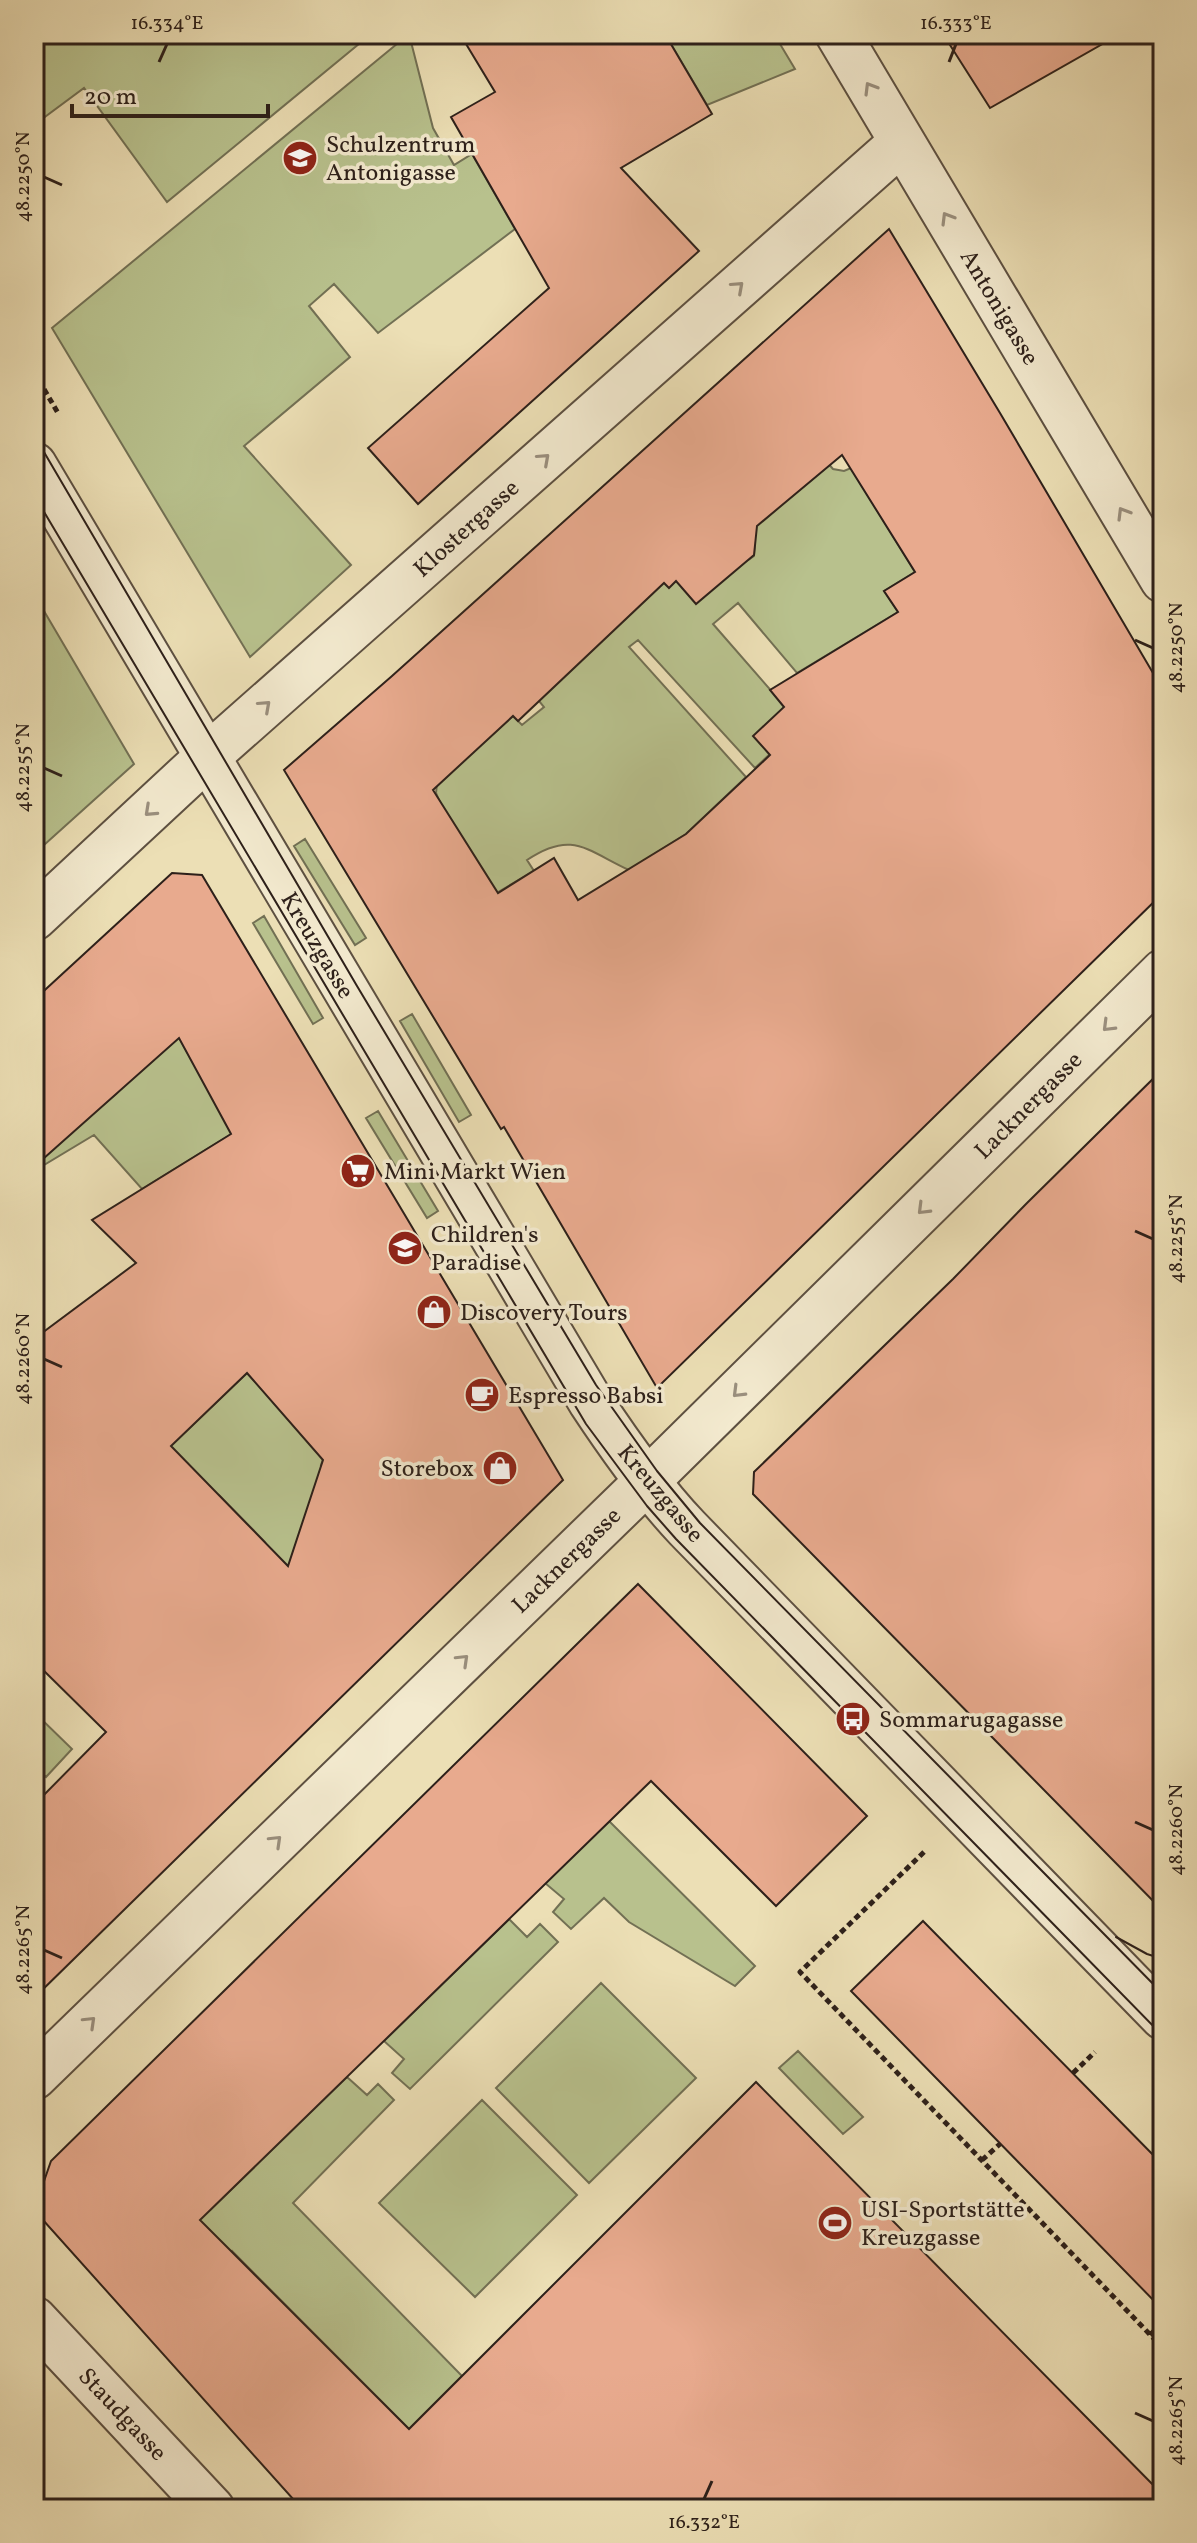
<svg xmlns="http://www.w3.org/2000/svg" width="1197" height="2543" font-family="Vollkorn,serif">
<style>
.green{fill:#b8c18d;stroke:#727054;stroke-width:2}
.building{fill:#e8aa8e;stroke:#2d201a;stroke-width:2;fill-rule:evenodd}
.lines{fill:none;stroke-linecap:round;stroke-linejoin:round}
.minor-casing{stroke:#5d5041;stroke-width:48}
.tertiary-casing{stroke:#5d5041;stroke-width:48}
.path{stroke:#2d201a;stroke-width:5;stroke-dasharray:6 4;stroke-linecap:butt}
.minor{stroke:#f3eacf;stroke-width:44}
.tertiary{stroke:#f3eacf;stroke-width:44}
.tram{stroke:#2d201a;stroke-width:2}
.oneway{stroke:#9a8f7e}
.ticks{fill:none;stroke:#2d201a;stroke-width:3}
.labels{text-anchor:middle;stroke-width:7;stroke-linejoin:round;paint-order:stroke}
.poi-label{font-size:24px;fill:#2d201a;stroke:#f3eacf;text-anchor:start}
.street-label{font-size:24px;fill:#2d201a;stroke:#f3eacf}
.neatline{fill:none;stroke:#2d201a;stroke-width:3}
.ticks-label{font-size:20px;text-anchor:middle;fill:#2d201a}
</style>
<rect width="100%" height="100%" fill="#ecdfb5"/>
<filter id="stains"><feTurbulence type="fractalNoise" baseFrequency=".0025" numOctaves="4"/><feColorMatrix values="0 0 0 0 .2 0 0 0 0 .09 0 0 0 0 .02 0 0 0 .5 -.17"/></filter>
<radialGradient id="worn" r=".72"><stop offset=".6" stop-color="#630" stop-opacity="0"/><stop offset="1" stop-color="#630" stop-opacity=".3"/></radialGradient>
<path class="green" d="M34 34H371L167 202 84 88 34 125Z
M409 34 433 128 454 165 472 154 515 229 378 333 334 284 309 306 350 357 244 446 351 565 250 657 52 328Z
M665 34H774L795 69 707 105Z
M826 461 833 469 844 471 851 468 915 572 884 591 898 612 797 673 738 603 713 624 801 725 755 768 638 640 629 647 746 777 686 834 629 870C586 850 572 830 527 860L534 871 481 902 436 793 437 784 513 716 522 725 544 707 535 696 662 580 669 587 694 565C715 565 737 570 754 556L755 544 750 531Z
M34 594 134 764 34 854Z
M305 839 366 938 355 945 294 846Z
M264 916 323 1018 313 1024 253 923Z
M412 1014 471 1115 459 1122 400 1021Z
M174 1029 233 1133 142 1189 94 1135 39 1168 34 1163 116 1094Z
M378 1111 438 1211 427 1218 366 1118Z
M247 1373 324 1456 321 1465 339 1471 284 1577 265 1542 219 1495 152 1464Z
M34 1712 72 1749 46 1777 34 1766Z
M609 1821 755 1966 735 1986 629 1922 604 1898 571 1929 553 1912 564 1899 545 1883Z
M509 1919 527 1937 540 1924 558 1942 410 2089 392 2073 404 2059 384 2041Z
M601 1983 696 2078 589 2183 496 2088Z
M798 2051 863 2117 843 2134 779 2068Z
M347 2077 367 2095 378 2084 394 2100 293 2203 462 2376 409 2429 232 2251 214 2268 180 2175 211 2209Z
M482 2100 577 2195 475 2297 379 2203Z"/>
<path class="building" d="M460 34H665L712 114 621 168 699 251 418 504 368 448 549 288 451 117 495 92Z
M943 34H1120L990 108Z
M889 229 1000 413 1163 690V893L657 1388 504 1127 501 1129 284 770 392 676ZM842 455 915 572 884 591 898 612 770 690 784 707 753 736 770 755 686 834 578 900 554 858 498 893 433 790 513 716 518 721 664 583 669 588 676 581 696 604 754 555 757 526Z
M172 873 202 875 563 1480 34 1998V1805L106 1732 34 1661V1339L136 1263 92 1220 231 1134 179 1038 34 1167V1000ZM247 1373 323 1460 288 1566 171 1446Z
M1163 1069V1911L753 1494 754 1472 953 1279 1027 1203Z
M638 1584 867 1816 776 1906 651 1781 200 2220 409 2429 756 2082 1163 2495V2509H302L34 2210 51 2161Z
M923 1921 1163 2165V2310L851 1991Z"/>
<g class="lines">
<defs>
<path id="minor" d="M838 34 1163 580
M34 918 217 748 902 142
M34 2077 636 1492 1163 972
M34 2319 212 2509"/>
<path id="tertiary" d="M34 465 591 1402C620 1446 651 1490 687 1528L1163 2017"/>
</defs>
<use href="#minor" class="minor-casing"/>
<use href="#tertiary" class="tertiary-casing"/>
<path class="path" d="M34 372 58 413
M924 1852 800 1972 1163 2348
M1073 2073 1095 2052
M982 2160 1000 2144
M1150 2335 1163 2322"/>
<use href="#minor" class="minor"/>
<use href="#tertiary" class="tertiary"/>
<path class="tram" d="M34 435 357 986 596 1385 657 1471 700 1523 1163 1994
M34 495 586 1424 647 1506 676 1539 1163 2036
M1116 1937 1147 1954 1163 1959"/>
</g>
<defs><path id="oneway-chevron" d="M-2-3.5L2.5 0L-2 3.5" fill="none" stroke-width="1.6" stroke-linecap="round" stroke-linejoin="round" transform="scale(2)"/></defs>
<g class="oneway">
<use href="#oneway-chevron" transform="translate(870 88) rotate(-121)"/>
<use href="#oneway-chevron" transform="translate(947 218) rotate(-121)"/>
<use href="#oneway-chevron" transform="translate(738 287) rotate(-42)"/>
<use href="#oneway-chevron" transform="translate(544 459) rotate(-42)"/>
<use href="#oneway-chevron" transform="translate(1123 513) rotate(-121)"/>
<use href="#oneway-chevron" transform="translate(265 706) rotate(-42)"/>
<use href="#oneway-chevron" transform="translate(150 811) rotate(137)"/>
<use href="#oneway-chevron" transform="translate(1108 1026) rotate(135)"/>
<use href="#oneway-chevron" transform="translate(923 1209) rotate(135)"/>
<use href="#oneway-chevron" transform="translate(738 1392) rotate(135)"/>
<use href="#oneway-chevron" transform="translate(463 1660) rotate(-44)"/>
<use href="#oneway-chevron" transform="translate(276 1841) rotate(-44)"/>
<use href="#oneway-chevron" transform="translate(90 2022) rotate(-44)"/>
</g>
<path class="ticks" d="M159 62 167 44M949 62 956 44M44 177 62 185M1135 640 1153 648M44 768 62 776M1135 1231 1153 1239M44 1359 62 1367M1135 1822 1153 1830M44 1950 62 1958M1135 2413 1153 2421M704 2499 712 2481"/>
<defs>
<symbol id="school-disc" viewBox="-11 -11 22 22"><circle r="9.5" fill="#8f2418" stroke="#f3eacf"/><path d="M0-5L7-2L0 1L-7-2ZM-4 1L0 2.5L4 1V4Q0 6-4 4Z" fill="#fff"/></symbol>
<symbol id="supermarket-disc" viewBox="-11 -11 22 22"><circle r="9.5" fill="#8f2418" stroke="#f3eacf"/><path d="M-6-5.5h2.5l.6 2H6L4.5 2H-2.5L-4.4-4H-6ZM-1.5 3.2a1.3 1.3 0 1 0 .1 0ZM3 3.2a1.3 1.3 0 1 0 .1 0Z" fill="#fff"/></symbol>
<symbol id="shop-disc" viewBox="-11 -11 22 22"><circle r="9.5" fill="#8f2418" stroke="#f3eacf"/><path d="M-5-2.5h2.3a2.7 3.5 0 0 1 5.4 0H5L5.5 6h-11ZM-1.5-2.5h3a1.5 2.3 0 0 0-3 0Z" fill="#fff"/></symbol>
<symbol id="cafe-disc" viewBox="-11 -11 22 22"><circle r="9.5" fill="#8f2418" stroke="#f3eacf"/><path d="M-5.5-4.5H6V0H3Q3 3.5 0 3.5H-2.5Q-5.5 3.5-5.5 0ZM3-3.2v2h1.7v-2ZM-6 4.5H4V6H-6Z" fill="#fff"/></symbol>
<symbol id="bus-disc" viewBox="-11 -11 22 22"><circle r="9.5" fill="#8f2418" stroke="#f3eacf"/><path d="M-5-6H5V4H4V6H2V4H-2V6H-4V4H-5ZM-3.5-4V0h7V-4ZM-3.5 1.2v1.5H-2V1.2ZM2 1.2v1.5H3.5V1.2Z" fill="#fff"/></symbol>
<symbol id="stadium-disc" viewBox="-11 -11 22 22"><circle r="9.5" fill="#8f2418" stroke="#f3eacf"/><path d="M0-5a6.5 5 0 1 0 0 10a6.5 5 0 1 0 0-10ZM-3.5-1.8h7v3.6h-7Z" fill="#fff"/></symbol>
</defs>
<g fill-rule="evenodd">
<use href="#school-disc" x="280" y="138" width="40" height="40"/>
<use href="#supermarket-disc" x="338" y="1151" width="40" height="40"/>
<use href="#school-disc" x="385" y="1228" width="40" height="40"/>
<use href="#shop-disc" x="414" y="1292" width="40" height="40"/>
<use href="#cafe-disc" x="462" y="1375" width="40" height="40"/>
<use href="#shop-disc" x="480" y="1448" width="40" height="40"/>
<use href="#bus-disc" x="833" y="1699" width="40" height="40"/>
<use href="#stadium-disc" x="815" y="2203" width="40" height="40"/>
</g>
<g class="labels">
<g class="poi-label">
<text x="326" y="152">Schulzentrum<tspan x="326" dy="28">Antonigasse</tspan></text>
<text x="384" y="1179">Mini Markt Wien</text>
<text x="431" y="1242">Children's<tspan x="431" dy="28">Paradise</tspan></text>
<text x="460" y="1320">Discovery Tours</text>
<text x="508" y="1403">Espresso Babsi</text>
<text x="474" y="1476" text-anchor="end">Storebox</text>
<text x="879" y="1727">Sommarugagasse</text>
<text x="861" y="2217">USI-Sportstätte<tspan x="861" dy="28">Kreuzgasse</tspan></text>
</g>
<g class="street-label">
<text transform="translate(1000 307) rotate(59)" y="8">Antonigasse</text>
<text transform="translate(466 528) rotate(-42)" y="8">Klostergasse</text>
<text transform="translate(318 945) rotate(59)" y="8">Kreuzgasse</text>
<text transform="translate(1028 1105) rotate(-45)" y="8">Lacknergasse</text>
<text transform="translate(661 1493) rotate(50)" y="8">Kreuzgasse</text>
<text transform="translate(566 1560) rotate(-44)" y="8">Lacknergasse</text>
<text transform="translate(123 2414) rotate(47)" y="8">Staudgasse</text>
</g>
</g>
<rect width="1197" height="2543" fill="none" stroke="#ecdfb5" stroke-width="88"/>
<path d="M72 104v12h196v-12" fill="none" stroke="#2d201a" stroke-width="4"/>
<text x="84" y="104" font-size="24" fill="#2d201a" stroke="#f3eacf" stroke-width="6" paint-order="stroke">20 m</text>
<rect x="44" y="44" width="1109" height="2455" class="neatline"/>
<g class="ticks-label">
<text x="167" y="29">16.334°E</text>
<text x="956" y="29">16.333°E</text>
<text transform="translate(22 177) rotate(-90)" y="7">48.2250°N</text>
<text transform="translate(1175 648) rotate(-90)" y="7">48.2250°N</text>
<text transform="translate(22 768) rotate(-90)" y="7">48.2255°N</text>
<text transform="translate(1175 1239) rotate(-90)" y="7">48.2255°N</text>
<text transform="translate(22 1359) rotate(-90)" y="7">48.2260°N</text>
<text transform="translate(1175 1830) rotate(-90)" y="7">48.2260°N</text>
<text transform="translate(22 1950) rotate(-90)" y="7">48.2265°N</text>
<text transform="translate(1175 2421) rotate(-90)" y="7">48.2265°N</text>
<text x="704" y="2528">16.332°E</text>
</g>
<rect width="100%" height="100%" filter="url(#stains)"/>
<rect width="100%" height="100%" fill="url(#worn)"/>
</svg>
